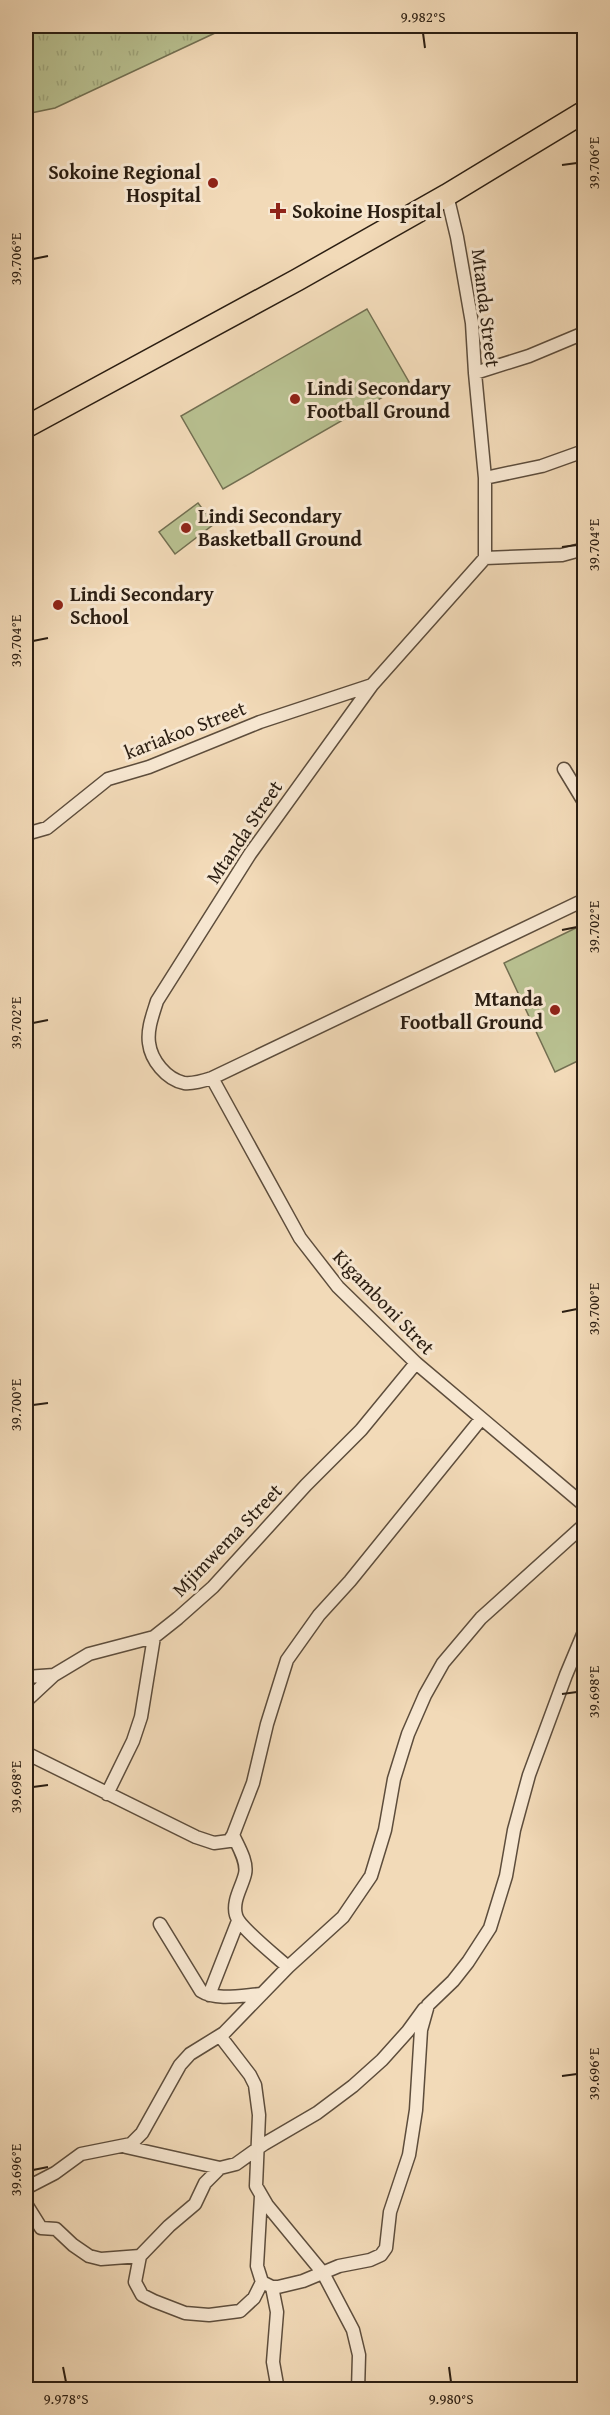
<svg xmlns="http://www.w3.org/2000/svg" width="610" height="2415" font-family="'Gentium Book Plus',serif">
<style>
.grass{fill:#b8c090;stroke:#726f51;stroke-width:1.5}
.park{fill:url(#park-tufts);stroke:#726f51;stroke-width:1.5}
.lines{fill:none;stroke-linecap:round;stroke-linejoin:round}
.street-casing{stroke:#5d4d3c;stroke-width:15}
.highway-casing{stroke:#2b1e12;stroke-width:24}
.street{stroke:#f7e7d1;stroke-width:12}
.highway{stroke:#f2dab8;stroke-width:21}
.ticks{fill:none;stroke:#2b1e12;stroke-width:2}
.poi-dot{fill:#8f2418;stroke:#f7e7d1;stroke-width:2}
.labels{text-anchor:middle;stroke-width:6;stroke-linejoin:round;paint-order:stroke}
.poi-label{font-size:20px;font-weight:bold;fill:#2b1e12;stroke:#f7e7d1;text-anchor:start}
.street-label{font-size:20px;fill:#2b1e12;stroke:#f7e7d1}
.neatline{fill:none;stroke:#2b1e12;stroke-width:2}
.ticks-label{font-size:15px;text-anchor:middle;fill:#2b1e12}
</style>
<defs>
<pattern id="park-tufts" width="24" height="20" patternUnits="userSpaceOnUse" patternTransform="scale(1.5)"><rect width="24" height="20" fill="#b8c090"/><path d="M3 7l-1-3M5 7V3M7 7l1-3M15 17l-1-3M17 17v-4M19 17l1-3" fill="none" stroke="#9ea57b"/></pattern>
</defs>
<rect width="100%" height="100%" fill="#f2dab8"/>
<filter id="stains"><feTurbulence type="fractalNoise" baseFrequency=".00333" numOctaves="4"/><feColorMatrix values="0 0 0 0 .2 0 0 0 0 .09 0 0 0 0 .02 0 0 0 .5 -.17"/></filter>
<radialGradient id="worn" r=".72"><stop offset=".6" stop-color="#630" stop-opacity="0"/><stop offset="1" stop-color="#630" stop-opacity=".3"/></radialGradient>
<path class="grass" d="M367 309 409 382 223 489 181 416Z
M198 503 214 524 175 554 159 532Z
M584 924V1058L555 1072 504 963Z"/>
<path class="park" d="M26 26H230L55 108 26 114Z"/>
<g class="lines">
<defs>
<path id="street" d="M447 195 457 237 472 323 475 373 485 478V558L372 685 250 854 157 1001C153 1014 147 1029 149 1043 151 1060 166 1079 184 1083 193 1084 203 1081 212 1078L584 900
M475 373 529 356 584 333
M485 478 542 466 584 451
M485 558 562 555 584 549
M564 769 584 802
M26 834 47 828 108 779 149 767 260 722 372 685
M212 1078 300 1238 338 1287 416 1363 584 1505
M26 1677 54 1675 89 1654 154 1637 178 1618 213 1587 306 1485 361 1430 416 1363
M26 1701 54 1675
M26 1753 196 1837 214 1843 229 1841 233 1835 253 1783 267 1724 287 1660 319 1615 350 1581 481 1419
M107 1794 133 1741 141 1717 154 1637
M233 1835C238 1846 248 1862 245 1874 242 1887 232 1901 236 1915 238 1926 278 1958 288 1967
M160 1924 201 1991C216 2001 244 1995 262 1994
M209 1995 238 1921
M220 2036 250 2075 255 2085 259 2115 256 2186 267 2205 323 2273 353 2330 359 2355 358 2390
M126 2147 220 2168 236 2164 264 2144 317 2113 353 2086 382 2060 408 2031 424 2009
M220 2168 205 2183 195 2204 169 2226 140 2256 135 2282 142 2295 154 2301 185 2313 209 2315 240 2311 254 2298 262 2282
M26 2188 55 2173 81 2154 131 2144 142 2133 180 2065 190 2054 224 2033 288 1967 343 1917 371 1876 385 1830 394 1779 408 1734 425 1695 443 1663 481 1618 584 1525
M261 2196 257 2266 262 2282 272 2287H278L303 2281 339 2266 370 2260 381 2255 386 2248 390 2212 409 2155 416 2110 421 2030 428 2005 453 1981 468 1962 490 1928 506 1876 514 1830 529 1775 566 1675 584 1632
M26 2204 41 2228 56 2229 73 2245 89 2256 101 2259 140 2256
M272 2287 277 2312 273 2362 278 2390"/>
<path id="highway" d="M26 427 297 280 447 195 584 112"/>
</defs>
<use href="#street" class="street-casing"/>
<use href="#highway" class="highway-casing"/>
<use href="#street" class="street"/>
<use href="#highway" class="highway"/>
</g>
<path class="ticks" d="M423 33 425 48M562 165 577 163M33 259 48 256M562 547 577 545M33 641 48 638M562 930 577 927M33 1023 48 1020M562 1312 577 1309M33 1405 48 1403M562 1694 577 1692M33 1787 48 1785M562 2076 577 2074M33 2170 48 2167M63 2367 66 2382M449 2367 451 2382"/>
<g class="poi-dot">
<circle cx="213" cy="183" r="6"/>
<path d="M275 202h6v6h6v6h-6v6h-6v-6h-6v-6h6z"/>
<circle cx="295" cy="399" r="6"/>
<circle cx="186" cy="528" r="6"/>
<circle cx="58" cy="605" r="6"/>
<circle cx="555" cy="1010" r="6"/>
</g>
<g class="labels">
<g class="poi-label">
<text x="201" y="179" text-anchor="end">Sokoine Regional<tspan x="201" dy="23">Hospital</tspan></text>
<text x="292" y="218">Sokoine Hospital</text>
<text x="307" y="395">Lindi Secondary<tspan x="307" dy="23">Football Ground</tspan></text>
<text x="198" y="523">Lindi Secondary<tspan x="198" dy="23">Basketball Ground</tspan></text>
<text x="70" y="601">Lindi Secondary<tspan x="70" dy="23">School</tspan></text>
<text x="543" y="1006" text-anchor="end">Mtanda<tspan x="543" dy="23">Football Ground</tspan></text>
</g>
<g class="street-label">
<text transform="translate(486 308) rotate(83)" y="7">Mtanda Street</text>
<text transform="translate(185 730) rotate(-21)" y="7">kariakoo Street</text>
<text transform="translate(244 832) rotate(-56)" y="7">Mtanda Street</text>
<text transform="translate(384 1302) rotate(46)" y="7">Kigamboni Stret</text>
<text transform="translate(227 1540) rotate(-46)" y="7">Mjimwema Street</text>
</g>
</g>
<rect width="610" height="2415" fill="none" stroke="#f2dab8" stroke-width="66"/>
<rect x="33" y="33" width="544" height="2349" class="neatline"/>
<g class="ticks-label">
<text x="423" y="22">9.982°S</text>
<text transform="translate(594 163) rotate(-90)" y="5">39.706°E</text>
<text transform="translate(16 259) rotate(-90)" y="5">39.706°E</text>
<text transform="translate(594 545) rotate(-90)" y="5">39.704°E</text>
<text transform="translate(16 641) rotate(-90)" y="5">39.704°E</text>
<text transform="translate(594 927) rotate(-90)" y="5">39.702°E</text>
<text transform="translate(16 1023) rotate(-90)" y="5">39.702°E</text>
<text transform="translate(594 1309) rotate(-90)" y="5">39.700°E</text>
<text transform="translate(16 1405) rotate(-90)" y="5">39.700°E</text>
<text transform="translate(594 1692) rotate(-90)" y="5">39.698°E</text>
<text transform="translate(16 1787) rotate(-90)" y="5">39.698°E</text>
<text transform="translate(594 2074) rotate(-90)" y="5">39.696°E</text>
<text transform="translate(16 2170) rotate(-90)" y="5">39.696°E</text>
<text x="66" y="2404">9.978°S</text>
<text x="451" y="2404">9.980°S</text>
</g>
<rect width="100%" height="100%" filter="url(#stains)"/>
<rect width="100%" height="100%" fill="url(#worn)"/>
</svg>
